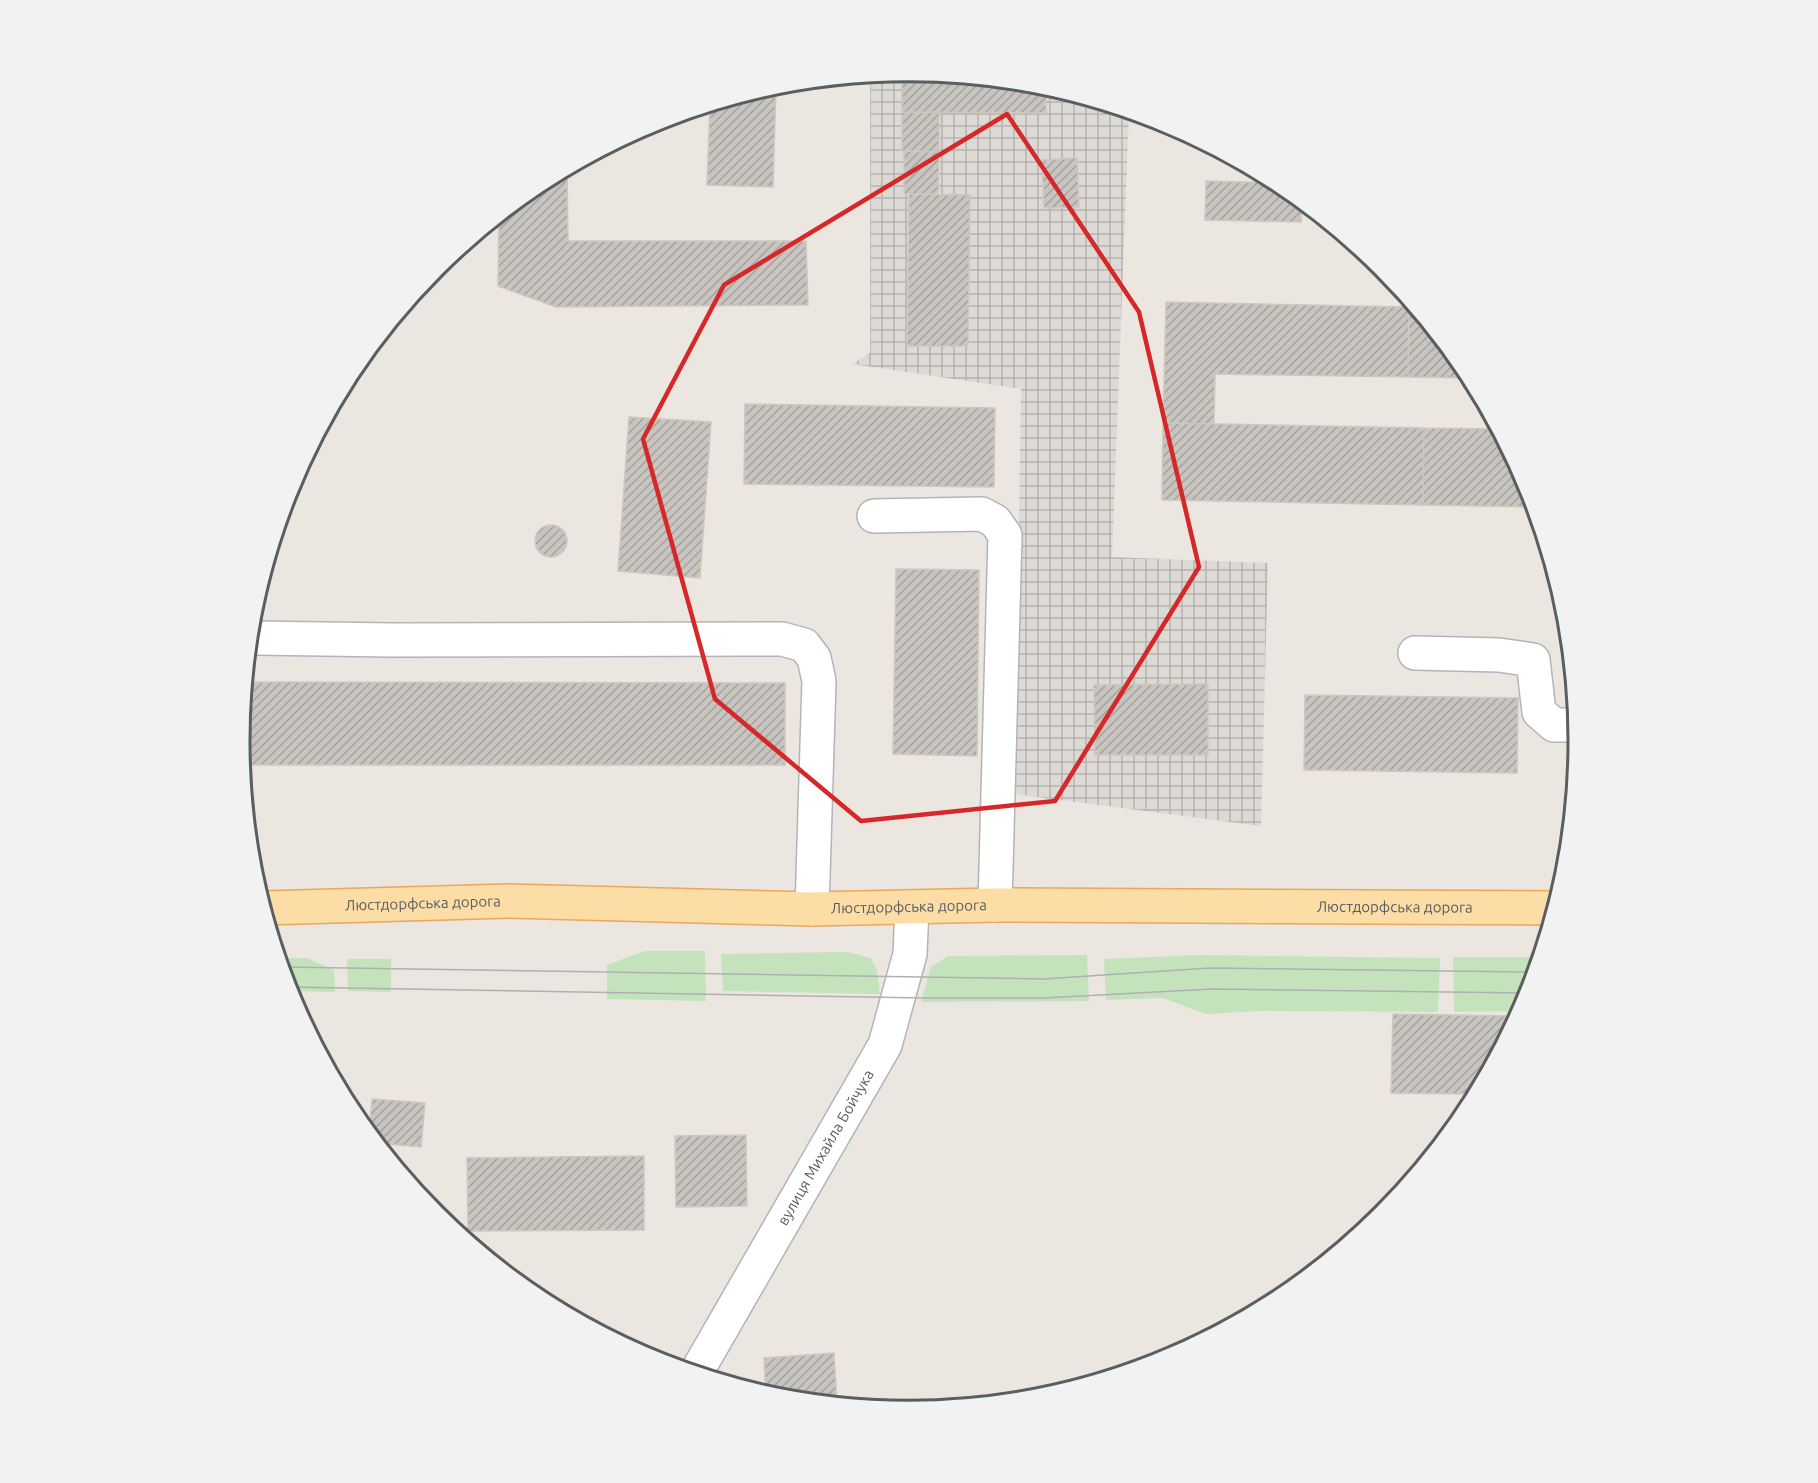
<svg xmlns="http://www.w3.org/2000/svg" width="1818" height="1483" font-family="Ubuntu,sans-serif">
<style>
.industrial{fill:url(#industrial-grid)}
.grass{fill:#c4e3bd}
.building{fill:url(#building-hatch);stroke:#d0c7bf;stroke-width:1.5}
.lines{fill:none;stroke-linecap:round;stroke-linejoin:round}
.minor-casing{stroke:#b1b4b8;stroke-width:36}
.major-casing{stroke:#eba75a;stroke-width:36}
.minor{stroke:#fff;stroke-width:33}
.major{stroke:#fbdda5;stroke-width:33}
.tram{stroke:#afb0b1;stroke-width:1.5}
.marked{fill:none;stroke:#d62828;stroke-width:4.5;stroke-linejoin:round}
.labels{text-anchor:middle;stroke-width:5;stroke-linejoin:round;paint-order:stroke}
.street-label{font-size:15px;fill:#595e61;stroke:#fff}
.rim{fill:none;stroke:#595e61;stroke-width:3}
</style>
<defs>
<pattern id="industrial-grid" width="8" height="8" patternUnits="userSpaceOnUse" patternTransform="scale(1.5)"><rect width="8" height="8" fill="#ddd9d5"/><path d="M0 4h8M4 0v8" fill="none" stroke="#b6b3b0"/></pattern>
<pattern id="building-hatch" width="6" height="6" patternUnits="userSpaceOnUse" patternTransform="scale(1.5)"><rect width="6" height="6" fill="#c8c4c0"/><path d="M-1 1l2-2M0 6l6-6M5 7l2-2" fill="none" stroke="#a5a29f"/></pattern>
</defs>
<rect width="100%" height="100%" fill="#ebe7e0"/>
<path class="industrial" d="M909 72 1040 85 1129 112 1112 557 1268 563 1261 826 1015 794 1021 389 852 364 870 353V76Z"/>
<path class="grass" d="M644 951H705L706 1001 607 999V965Z
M848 952 871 958 877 971 880 994 723 991 721 954Z
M1087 955 1089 1001 921 1002 931 967 948 956Z
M1200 955 1440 958 1438 1012 1261 1011 1205 1014 1163 998 1106 1000 1104 959Z
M1453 957H1540L1530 989 1521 990 1520 1011 1454 1012Z
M278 958H307L334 970 335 992 289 991Z
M347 959H391V992L348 991Z"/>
<path class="building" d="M909 72 1040 85 1046 87V113L902 112V73Z
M776 86 773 187 707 185 710 106Z
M902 112H939V152L902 151Z
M904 151 939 152 938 194H904Z
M1077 158 1079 207 1044 208 1042 160Z
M567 169 568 241H806L808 305 556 307 498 286 499 216 537 185Z
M1206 181 1277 183 1302 202 1301 222 1205 220Z
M909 194 970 195 968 346H907Z
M1166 302 1409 307 1408 377 1215 374 1214 424 1163 423Z
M1409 307H1414L1466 370 1470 378 1408 377Z
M745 404 995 408 994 487 744 484Z
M629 417 711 422 700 578 618 571Z
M1163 423 1424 428 1423 505 1162 500Z
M1424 428 1497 429 1528 486 1534 507 1423 505Z
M535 541a16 16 0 1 1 32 0a16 16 0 1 1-32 0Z
M896 569 979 570 977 756 893 754Z
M245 682 785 683V765H242L240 741Z
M1208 684V755H1095L1094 685Z
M1305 695 1518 698 1517 773 1304 770Z
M1393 1014 1514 1016V1023L1476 1094 1391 1093Z
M372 1099 425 1103 421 1147 377 1143 369 1134Z
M746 1135 747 1206 676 1207 675 1136Z
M644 1156V1230L468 1231 467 1158Z
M834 1353 837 1404 778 1398 766 1395 764 1358Z"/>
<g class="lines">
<defs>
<g id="minor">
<path d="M874 516 982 514 995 521 1005 535 995 905"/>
<path d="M250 638 392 640 782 639 804 645 814 658 819 681 812 909"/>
<path d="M1415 653 1499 655 1533 660 1539 712 1554 725H1577"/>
<path id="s1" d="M696 1373 885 1045 910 954 912 908"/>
</g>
<g id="major">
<path id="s2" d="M263 908 509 901 812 909 995 905 1555 908"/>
</g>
</defs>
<use href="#minor" class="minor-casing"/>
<use href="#major" class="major-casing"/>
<use href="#minor" class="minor"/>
<use href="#major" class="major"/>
<path class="tram" d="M281 967 1043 979 1210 968 1535 972
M287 987 927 998H1044L1212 989 1529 993"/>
</g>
<path class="marked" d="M1007 114 1139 312 1199 567 1055 801 861 821 715 699 643 439 724 285Z"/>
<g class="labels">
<g class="street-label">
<text dy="5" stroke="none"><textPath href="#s2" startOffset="160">Люстдорфська дорога</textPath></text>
<text dy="5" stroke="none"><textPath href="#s2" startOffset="646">Люстдорфська дорога</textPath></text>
<text dy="5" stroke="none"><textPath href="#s2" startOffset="1132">Люстдорфська дорога</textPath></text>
<text dy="5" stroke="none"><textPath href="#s1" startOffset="260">вулиця Михайла Бойчука</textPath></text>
</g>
</g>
<path d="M0 0H1818V1483H0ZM250 741a659 659 0 1 1 1318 0a659 659 0 1 1-1318 0Z" fill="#f2f2f2" fill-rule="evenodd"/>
<path class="rim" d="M250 741a659 659 0 1 1 1318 0a659 659 0 1 1-1318 0Z"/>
</svg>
